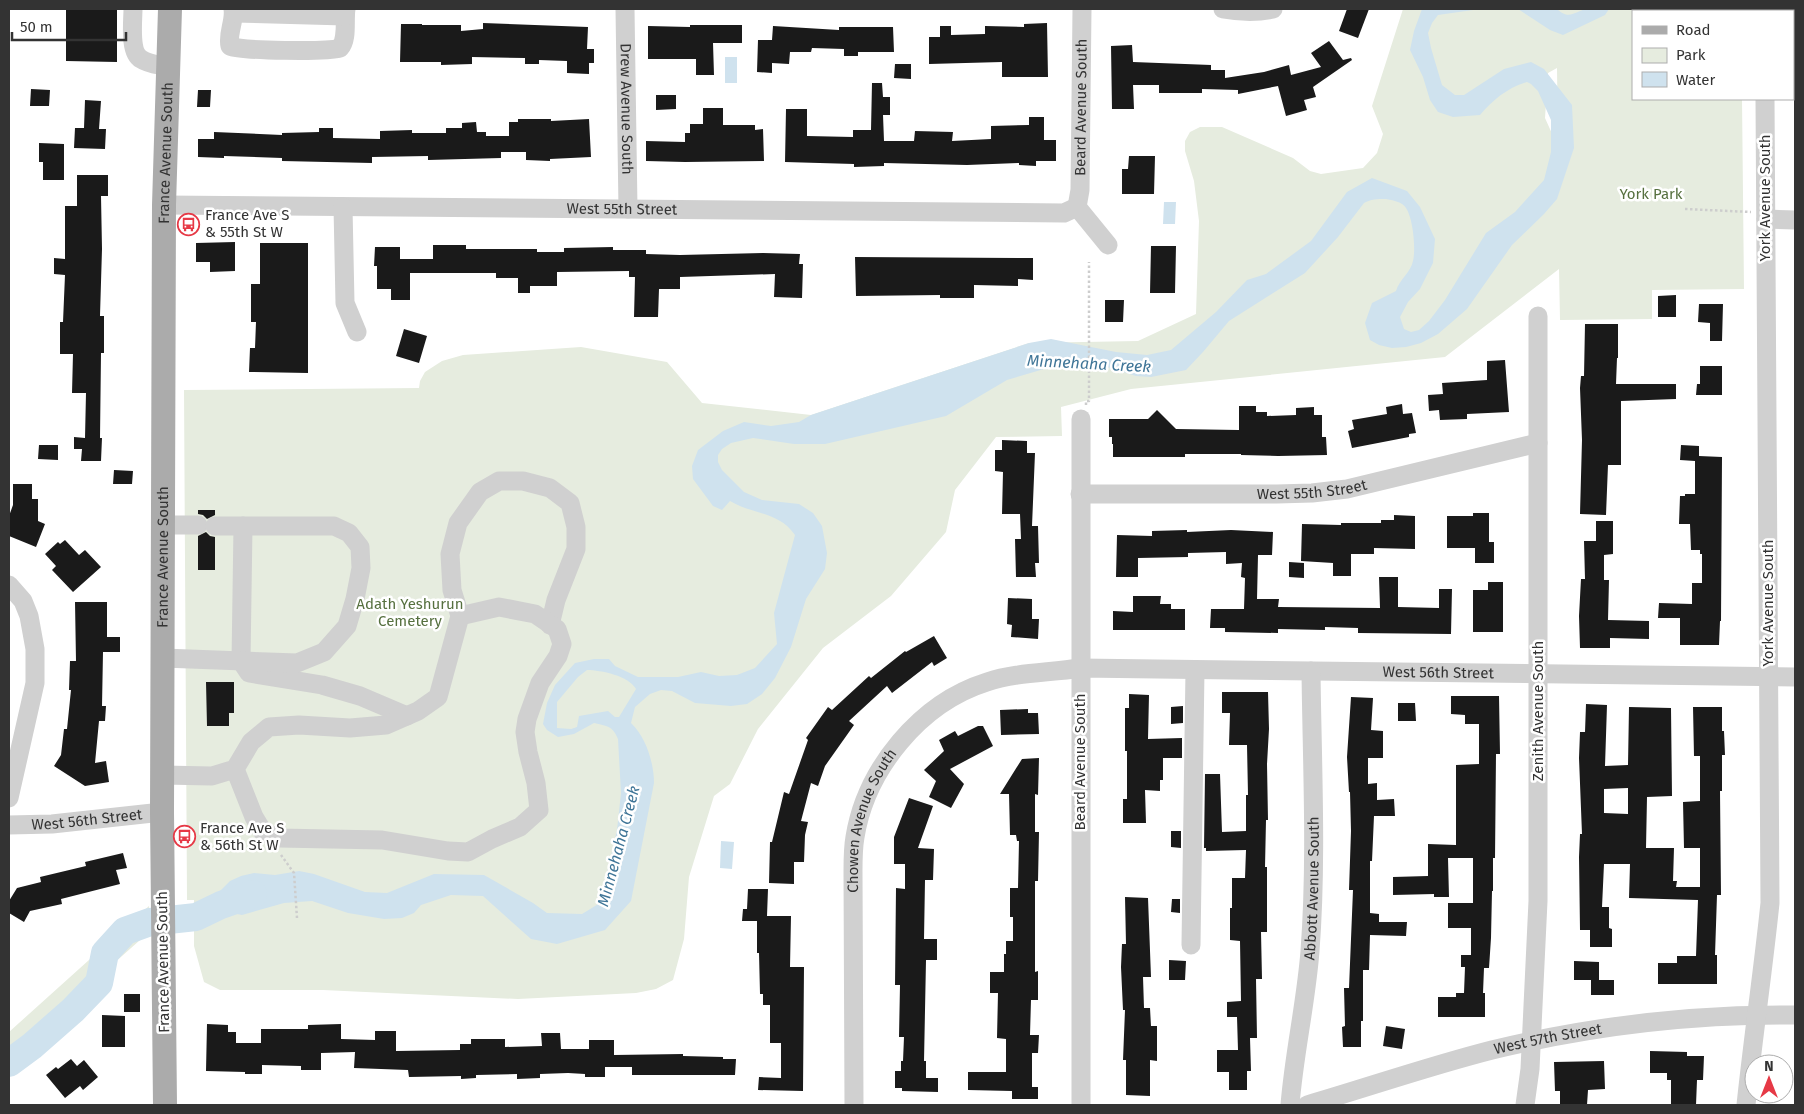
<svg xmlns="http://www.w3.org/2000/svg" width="1804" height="1114" font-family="'Fira Sans',sans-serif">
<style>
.green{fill:#e6ecdf;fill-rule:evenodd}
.water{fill:#cfe2ee;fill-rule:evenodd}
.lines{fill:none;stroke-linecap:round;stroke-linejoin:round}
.river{stroke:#cfe2ee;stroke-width:28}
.building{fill:#1a1a1a;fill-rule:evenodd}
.path{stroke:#cdcdcd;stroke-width:2.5;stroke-dasharray:2.5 2.5;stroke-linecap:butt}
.minor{stroke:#d0d0d0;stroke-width:19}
.major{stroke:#ababab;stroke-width:24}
.labels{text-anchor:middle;stroke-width:5;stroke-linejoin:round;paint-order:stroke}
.street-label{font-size:15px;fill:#333;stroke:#fff}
.park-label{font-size:15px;fill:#56703f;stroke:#fff}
.poi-label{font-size:15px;fill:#333;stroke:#fff;text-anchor:start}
.water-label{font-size:16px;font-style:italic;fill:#3f7597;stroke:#fff}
</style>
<rect width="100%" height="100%" fill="#fff"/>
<path class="green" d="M1403 9H1741V11H1633V99H1742L1744 289 1652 290V319L1560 320 1559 269 1445 357 1131 389 1061 407 1062 436 996 437 955 490 946 532 891 596 823 648 758 729 730 784 714 796 689 877 684 939 673 980 656 989 636 993 518 999 323 990H220L204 982 194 946V900H187L184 390 419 388 420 381 425 372 442 361 463 355 581 347 667 362 702 403 811 415 1029 343 1138 341 1196 314 1199 221 1194 181 1185 151V141L1190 132 1200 127H1222L1293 158 1310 171 1321 174 1363 168 1377 153 1383 134 1372 106ZM1557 68 1558 147 1545 118 1548 73Z
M149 906 148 933 9 1056V1032Z"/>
<path class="water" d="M1422 9H1480L1438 15 1432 23 1428 33 1431 48 1442 85 1455 95H1464L1504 69 1531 62 1544 69 1572 105 1574 148 1557 199 1544 214 1512 245 1467 309 1438 334 1421 343 1406 347 1392 348 1379 345 1370 340 1365 323 1372 303 1396 291C1399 280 1411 272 1413 261 1416 249 1413 218 1406 208 1403 202 1392 200 1386 199 1377 199 1371 199 1364 203L1338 237 1305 273 1229 321 1203 352 1186 370 1151 377 1136 376 1098 364H1061L1007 380 946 416 825 444H794L753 438 731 443 722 449 718 455V462L722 470 744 492 762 500 799 504 813 513 822 526 827 553 825 569 806 599 791 647 775 678 762 694 747 704 731 706 695 703 672 691 661 690 650 694 635 707 631 723C646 737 654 763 654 783L631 901 605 930 557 944 531 939 483 896 451 895 421 905 414 913 402 918 384 919 348 913 312 901 284 903 242 915 222 911 213 903 220 891 230 881 241 876 254 873 275 875 299 871 314 874 365 892 387 893 434 874 484 875 533 903 547 913 582 914 600 903 617 830 621 793 618 739C613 726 607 726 594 723L574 734 558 737 547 730 543 724 547 703 555 685 575 663 594 659H609L615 666 638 677H678L701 672 719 676 737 675 755 668 777 644 774 613 795 535C778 511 753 515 730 501L722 510 713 506 693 479 692 466 698 450 723 431 744 422 771 426 799 422 811 415 1029 343 1051 339 1116 352 1147 355 1171 350 1216 312 1247 280 1266 274 1311 241 1347 192 1372 178 1407 191 1420 207 1435 239 1433 263 1420 289 1408 302 1400 317 1404 329 1411 332 1419 330 1429 321 1445 300 1486 233 1515 212 1544 180 1551 152V120L1538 91 1531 84 1527 82C1507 88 1493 100 1480 115L1453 117 1438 112 1430 100 1423 77 1410 50 1414 31ZM587 670C601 670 629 676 636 689L619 717H615L608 711 579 716 577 727 571 729 557 728V702L578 677Z
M1518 9H1557C1570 21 1574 11 1587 9 1594 7 1602 9 1609 9L1605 15 1563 35 1550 30Z
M725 57H737V83H725Z
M1164 202H1176L1175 224H1163Z
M721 841 734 842 732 869 720 868Z"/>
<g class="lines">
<path class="river" d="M9 1063 32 1046 73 1010 99 983 105 953 125 931 150 922 196 917 221 905 253 894"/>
</g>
<path class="building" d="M66 9H117V62L66 61Z
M1347 9H1369L1358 38 1339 31Z
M483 23 588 27 587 49H594V63H589V74L567 73V61L539 60V64H525V58L472 57V64L441 65V62H400L401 24H422V25H461V31L483 29Z
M1047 23 1048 77H1002V62L929 64V37H940V26H951V35L985 34V26L1024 27V24Z
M690 25H742V43H713L714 75H696V59H648V26L690 27Z
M773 26 839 30V27H893L894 52H858V56H844V49L812 48 811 52H790L789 64 772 63V73L757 72 758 40H772Z
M1329 41 1343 60 1351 58 1352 60 1313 87 1316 97 1304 100 1307 110 1286 116 1278 86 1238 94V90L1202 89V93H1159V85H1133L1134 109H1112L1111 46 1132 45 1133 62 1211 65V70H1225V78L1264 72 1289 65 1291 75 1321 67 1311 53Z
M895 64H911V79L894 78Z
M872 83H882L883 97H890V115H883L884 141H914L915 131 953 132 952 141 991 139V126L1029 125V117H1044V140H1056V161H1036V166L1019 165V163L967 165 884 163V166L854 167V164L785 162 786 109H807V136L853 137V130H871Z
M31 89 50 90 49 106H30Z
M198 90H211L210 107H197Z
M656 95H676V109L656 110Z
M85 100 101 101 99 129H106L105 149 74 148 75 128H84Z
M703 108H723V125H755V130L763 129 764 161 685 162 646 161V141L685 142V133H690V124H703Z
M518 119H551V121L589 119 591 157 550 159V161L526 160V152H501V158L428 160V156L372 157V163L282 161V158L224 156V158L198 157V139H214V132L282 135V133L319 132V128H333V138L380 139V131L412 130V133H446V128H462V123L476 122 477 132H486V136H509V122H518Z
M39 143 64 144V180H43V162H39Z
M1129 156H1155L1154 194H1122V169H1128Z
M77 175H108V196H101L102 249 100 316H104V353H101L100 438H102L101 461H81L82 449H74V437L85 438 86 393H72L73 354H60V322H63L65 275 54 274V258L65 259V206H77Z
M235 242V271L210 272V262H196V243Z
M260 243H308V373L249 372 250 348H255L256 322H251V284H260Z
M433 245H466V249H537V252H564V248L613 247V250H646V254L680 255 763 253 800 254 799 264H803L802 298 774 297 775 274 680 277V289H659L658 317H634L635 277H629V271L557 272V286H530V293H518V278H496V273H410V300H391V289H377V266H374L375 247H400V259H433Z
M1151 246H1176L1175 293H1150Z
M855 257 1033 258V280L1018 279V286L974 285V298H940V295L856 296Z
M1676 295V317H1658V296Z
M1105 300H1124L1123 322H1105Z
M1699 304H1723L1722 341H1710V323L1698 322Z
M1585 324H1618V358H1617L1616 384H1676V399L1621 401V465H1608L1606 515 1580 514 1582 440 1580 388 1581 376H1584Z
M404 329 427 336 419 363 396 356Z
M1505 360 1509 412 1467 414V419L1440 420 1439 410 1429 411 1428 395 1443 394 1442 383 1487 380V361Z
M1700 366H1722V395H1696L1697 384H1700Z
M1402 404 1403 414 1412 413 1416 433 1409 434V437L1352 448 1348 431 1354 429 1352 420 1387 414 1386 407Z
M1239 406H1256V412H1267V416L1296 415V408L1314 407V415H1322V437H1326L1327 455 1278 456 1241 455V454H1185V457H1113V444H1112V437H1109V419H1148L1157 410 1176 429 1239 430Z
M1002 440 1027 441V453H1035L1032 526H1038L1039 563H1035L1036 577H1016L1015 539H1021L1020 514H1002L1003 472 995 471V450H1002Z
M39 445H58V460L38 459Z
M1681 445 1699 446V456L1722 457 1721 621H1720L1719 645H1680V618H1658L1659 603 1692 604V583H1702V554H1700V550H1691L1690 524H1679L1680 496H1685V494H1695V461L1680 460Z
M114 470 133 471 132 484H113Z
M13 484H32V499H38V521L45 524 36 547 9 536V516L13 505Z
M198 510H215V515L207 519 203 515 198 514Z
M1473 513H1489V542H1494V563H1475V548H1447V516H1473Z
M1394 515 1415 516V549L1374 548V554H1351V576H1333V563L1301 561 1302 524 1341 525V523H1381V520H1394Z
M1596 521H1613V554L1604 555V580H1609L1608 620 1649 621V639L1610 638V648H1580L1579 616 1581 579H1585L1584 541H1596Z
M1187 530V532L1231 530 1273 532 1272 555H1258L1257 599H1279L1278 607 1380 608 1379 577H1398V607L1439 608V589H1452L1451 634 1358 633V628L1325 627V630L1278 629V633L1225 632V628H1210L1211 609H1244L1245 578 1241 577 1242 563 1226 564V552L1188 553V557L1138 558V577H1116L1117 535 1152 536V531Z
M206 532 210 536 215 537V570H198V536Z
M65 540 79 555 85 550 101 567 73 592 52 570 56 566 45 554 58 542 60 544Z
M1289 562 1304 563V578L1289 577Z
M1488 582H1503V632H1473V590H1488Z
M1133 596H1161L1160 604H1171V609H1185V630H1113V611L1133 612Z
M1008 598 1032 599V619H1039L1038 639 1011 637 1012 625 1007 624Z
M75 602H107V637H120V652H103L102 706H106L105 721H99L95 763 106 761 109 782 85 786 54 766 61 755 64 729H67L71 690H69L70 661H76Z
M934 636 947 658 934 666 932 662 892 693 887 686 849 721 854 725 825 766 818 786 811 783 801 821 808 822 805 835 804 862H794V884L769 883 770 842H772L784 792 789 794 808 740 806 738 828 707 832 710 869 676 871 678 905 651 906 652Z
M206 682H234V713H229V726H207Z
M1222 692H1268L1269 729 1267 764 1268 820H1266L1265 867H1267V932H1261L1262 979H1256L1257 1038H1250L1251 1071H1247V1090H1229V1072H1217V1050H1238L1237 1017H1227V1002L1241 1001 1240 941 1230 940V908H1232V878H1245L1246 850 1206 851V848H1204L1205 774H1220L1222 832 1246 831V795H1248L1247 745H1229L1230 713H1222Z
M1129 694 1149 695 1148 739 1182 738V758H1163V780H1160V791L1145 790 1146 823H1123V799H1127V751H1125V708H1129Z
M1451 696H1499L1500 754H1496L1495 858H1493V891H1492L1491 938 1489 968H1484L1483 993H1485V1017H1438V997H1456V993H1464L1465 967H1461V955H1471V928H1448V903H1473V858H1448L1449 897H1434V894L1393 895V877L1428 876V844L1456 845V765L1479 764V724H1465V715L1451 714Z
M1351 697 1373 698 1371 730 1383 731V758H1368V784L1377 783V800L1394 799 1395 816H1374L1372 861H1370V913L1379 914V922H1407L1406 936 1370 935 1369 970H1363V1021H1361V1047H1343L1342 1027 1345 1026 1344 988H1349L1353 890H1349L1351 831 1350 792H1349L1347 757Z
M1398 703H1415L1416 721H1398Z
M1586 704 1607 705 1605 766 1628 765 1629 707 1671 708 1672 796 1647 797 1646 848H1674L1673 881H1677L1676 887H1700V848H1684L1683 802 1700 801V756H1694L1693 707H1722V731H1724L1725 755H1722V791H1720L1721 895H1717L1715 955H1717V984H1658V963H1677V956H1696L1698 900 1629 898 1630 864H1604L1602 907H1609V928L1612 929V947H1590V930H1580L1579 857 1580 834H1582L1579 758 1580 732H1585ZM1628 788V814L1604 813V789Z
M1183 706V723L1171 724V707Z
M1028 709V713H1038L1039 734 1001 735 1000 710Z
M978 726H983L993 746 950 769 964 784 951 808 929 797 936 781 924 770 944 751 939 740 955 731 958 736Z
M1039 758 1038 795 1035 794V832H1039L1038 881H1035V972L1038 971V1000H1031L1030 1035H1039L1038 1053H1032V1087H1038V1099H1012V1091L968 1090V1072H1006V1039L997 1038 998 993H990V972H1004V954H1006V941H1013V917H1010V888H1018L1019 841H1017L1016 835H1010L1009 794H1000L1022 759Z
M909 798 933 806 918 848 934 849 933 880H925L924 939H937V960H926L924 1061H926V1078H938V1092L902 1091V1088H895V1071H901V1061H903L904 1037H899L900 985H895L896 888 905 889V864H894V837Z
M1171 831H1181V848L1171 847Z
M123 853 127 868 116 870 120 884 61 899 62 904 30 911 24 922 9 913V901L17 888 41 882 40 877 86 866 85 862Z
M748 889H768L767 916H791L790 967H804L803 1091 758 1090 759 1077 781 1078V1043H770V1005H763V994H760L759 953H757V921H742L743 909H747Z
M1125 897 1148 898 1151 977H1143L1144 1008H1150L1151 1026H1157V1061L1150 1060V1096L1126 1095V1060H1123L1125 1010H1123L1121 967 1122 944H1126Z
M1172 899H1180V913L1171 912Z
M1169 960 1186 961 1185 980H1169Z
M1574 961 1599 962V980H1614V995H1591V980H1574Z
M124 994H140V1012H124Z
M102 1015 125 1016V1047H102Z
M207 1024 228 1025V1032H236V1043H261V1029H308V1025L341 1024V1039L375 1040V1031H396V1051L460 1050V1044H471V1039H505V1047L542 1046 541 1033H560L561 1049H589V1040H614V1055L683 1054V1056L723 1057V1059H736L735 1075H632V1067H605V1077H585V1074L568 1073 540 1074V1078L517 1079V1074L476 1075V1078L461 1079V1076L409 1077 408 1070 354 1068 355 1052 321 1053V1070H301V1066L262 1065V1074H245V1072L206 1071Z
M1386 1026 1405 1029 1402 1049 1383 1046Z
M1650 1051 1687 1052V1056H1704L1703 1080H1697L1696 1105H1671V1080H1667V1073H1650Z
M71 1059 77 1066 84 1060 98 1077 83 1090 80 1086 65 1098 46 1075 56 1067 58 1069Z
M1604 1061 1605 1089 1588 1090 1587 1105H1560V1091H1555L1554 1062Z"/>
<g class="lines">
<path class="path" d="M1685 209 1751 212
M1086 405V401H1089V262
M281 855 294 873 297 918"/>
<g class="minor">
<path d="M133 9C133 21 129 52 141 59 148 64 160 65 168 67"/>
<path d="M233 9C235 21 227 34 230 46 241 51 328 52 340 48 348 39 344 20 346 9"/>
<path id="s1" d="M625 9 628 209"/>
<path d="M1223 9C1240 12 1256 13 1273 9"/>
<path d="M1765 9V11"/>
<path d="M234 13 345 16"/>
<path id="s2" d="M164 205 1064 213 1077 207"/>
<path d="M343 207 345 303 357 332"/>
<path id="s3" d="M1077 207 1080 190 1082 9"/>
<path d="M1077 207 1108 245"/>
<path d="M1766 219 1795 220"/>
<path id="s4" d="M1080 494H1277L1312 493 1347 489 1538 443"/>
<path d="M163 525H198"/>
<path d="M243 526 241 661 249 673 322 685 360 696 407 716"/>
<path d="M9 585 23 601 29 616 35 649V683L9 798"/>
<path d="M460 616 452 590 450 554 458 523 480 492 499 481H523L550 488 570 503 576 527V549L556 600 550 625"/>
<path d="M163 658 297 663 324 652 347 626 355 599 361 568 360 547 349 533 334 526H215"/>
<path d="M163 775 212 776 235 769 251 742 269 727 299 725 350 728 386 725 418 711 438 697 460 616 499 607 535 614 557 629 562 644 558 656 540 683 527 719 525 732 528 752 536 783 539 810 520 827 492 839 468 852 448 851 382 840 279 838 263 832 254 817 235 769"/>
<path id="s5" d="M9 825 52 824 162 812"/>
<path d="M1191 945 1195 670"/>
<path id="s6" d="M854 1105 853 871C853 860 853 848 855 837 866 769 920 703 987 682 1017 672 1049 673 1080 668L1795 677"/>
<path d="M1081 1105V419"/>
<path id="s7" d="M1290 1105C1294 1054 1306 1003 1310 951 1317 858 1312 764 1311 671"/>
<path id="s8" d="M1307 1105C1369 1087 1429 1066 1492 1050 1591 1026 1693 1014 1795 1015"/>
<path d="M1525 1105 1530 1069 1538 901V316"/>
<path d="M1746 1105C1753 1038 1763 971 1770 903L1765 99"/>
</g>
<path class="major" id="s9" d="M165 1105 162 812 164 205 170 9"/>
</g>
<defs>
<symbol id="bus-ring" viewBox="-11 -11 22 22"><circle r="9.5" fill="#fff" stroke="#e63946" stroke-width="1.5"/><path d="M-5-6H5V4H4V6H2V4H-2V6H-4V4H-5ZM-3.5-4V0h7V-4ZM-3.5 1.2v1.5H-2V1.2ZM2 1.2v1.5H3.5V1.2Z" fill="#e63946"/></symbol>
</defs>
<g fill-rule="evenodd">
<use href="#bus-ring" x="176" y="212" width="25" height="25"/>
<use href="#bus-ring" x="172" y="824" width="25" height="25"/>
</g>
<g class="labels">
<g class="street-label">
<text dy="5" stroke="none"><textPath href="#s3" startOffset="100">Beard Avenue South</textPath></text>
<text dy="5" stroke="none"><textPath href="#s1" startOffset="100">Drew Avenue South</textPath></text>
<text dy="5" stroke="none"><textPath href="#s9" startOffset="952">France Avenue South</textPath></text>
<text transform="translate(1765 198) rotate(-90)" y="5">York Avenue South</text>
<text dy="5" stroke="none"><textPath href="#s2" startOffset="458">West 55th Street</textPath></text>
<text dy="5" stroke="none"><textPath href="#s4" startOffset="232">West 55th Street</textPath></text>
<text dy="5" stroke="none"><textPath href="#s9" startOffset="548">France Avenue South</textPath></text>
<text transform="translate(1768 603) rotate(-90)" y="5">York Avenue South</text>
<text dy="5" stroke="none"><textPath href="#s6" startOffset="934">West 56th Street</textPath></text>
<text transform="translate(1538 711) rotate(-90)" y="5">Zenith Avenue South</text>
<text transform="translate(1080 762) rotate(-90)" y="5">Beard Avenue South</text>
<text dy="5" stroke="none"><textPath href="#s5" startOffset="78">West 56th Street</textPath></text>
<text dy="5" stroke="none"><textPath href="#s6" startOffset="288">Chowen Avenue South</textPath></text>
<text dy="5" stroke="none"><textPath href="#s7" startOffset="218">Abbott Avenue South</textPath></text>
<text transform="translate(163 962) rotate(-91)" y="5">France Avenue South</text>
<text dy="5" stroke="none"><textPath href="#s8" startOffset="250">West 57th Street</textPath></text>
</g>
<g class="park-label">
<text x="1651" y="199">York Park</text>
<text x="410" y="609">Adath Yeshurun<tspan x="410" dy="17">Cemetery</tspan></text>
</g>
<g class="poi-label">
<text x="205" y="220">France Ave S<tspan x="205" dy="17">&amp; 55th St W</tspan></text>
<text x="200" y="833">France Ave S<tspan x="200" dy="17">&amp; 56th St W</tspan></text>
</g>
<g class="water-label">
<text transform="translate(1089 363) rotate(3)" y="6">Minnehaha Creek</text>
<text transform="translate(618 846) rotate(-75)" y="6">Minnehaha Creek</text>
</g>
</g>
<rect width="1804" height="1114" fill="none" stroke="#333333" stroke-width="20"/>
<rect x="1632" y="10" width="162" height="90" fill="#ffffff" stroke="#adadad"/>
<rect x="1642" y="26" width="25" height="8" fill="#ababab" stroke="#adadad"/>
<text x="1676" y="35" font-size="15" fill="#333333">Road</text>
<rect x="1642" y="48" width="25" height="15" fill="#e6ecdf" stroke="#adadad"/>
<text x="1676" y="60" font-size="15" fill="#333333">Park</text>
<rect x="1642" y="72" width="25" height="15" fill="#cfe2ee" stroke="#adadad"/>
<text x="1676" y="85" font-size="15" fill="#333333">Water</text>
<g transform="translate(1769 1079)"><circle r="24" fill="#ffffff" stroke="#adadad"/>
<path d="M0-4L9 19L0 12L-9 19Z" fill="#e63946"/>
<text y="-8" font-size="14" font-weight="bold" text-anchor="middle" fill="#333333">N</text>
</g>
<path d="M12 32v8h114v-8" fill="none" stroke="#333333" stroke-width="2.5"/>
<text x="20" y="32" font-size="15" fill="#333333" stroke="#ffffff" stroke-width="4" paint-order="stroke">50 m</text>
</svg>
